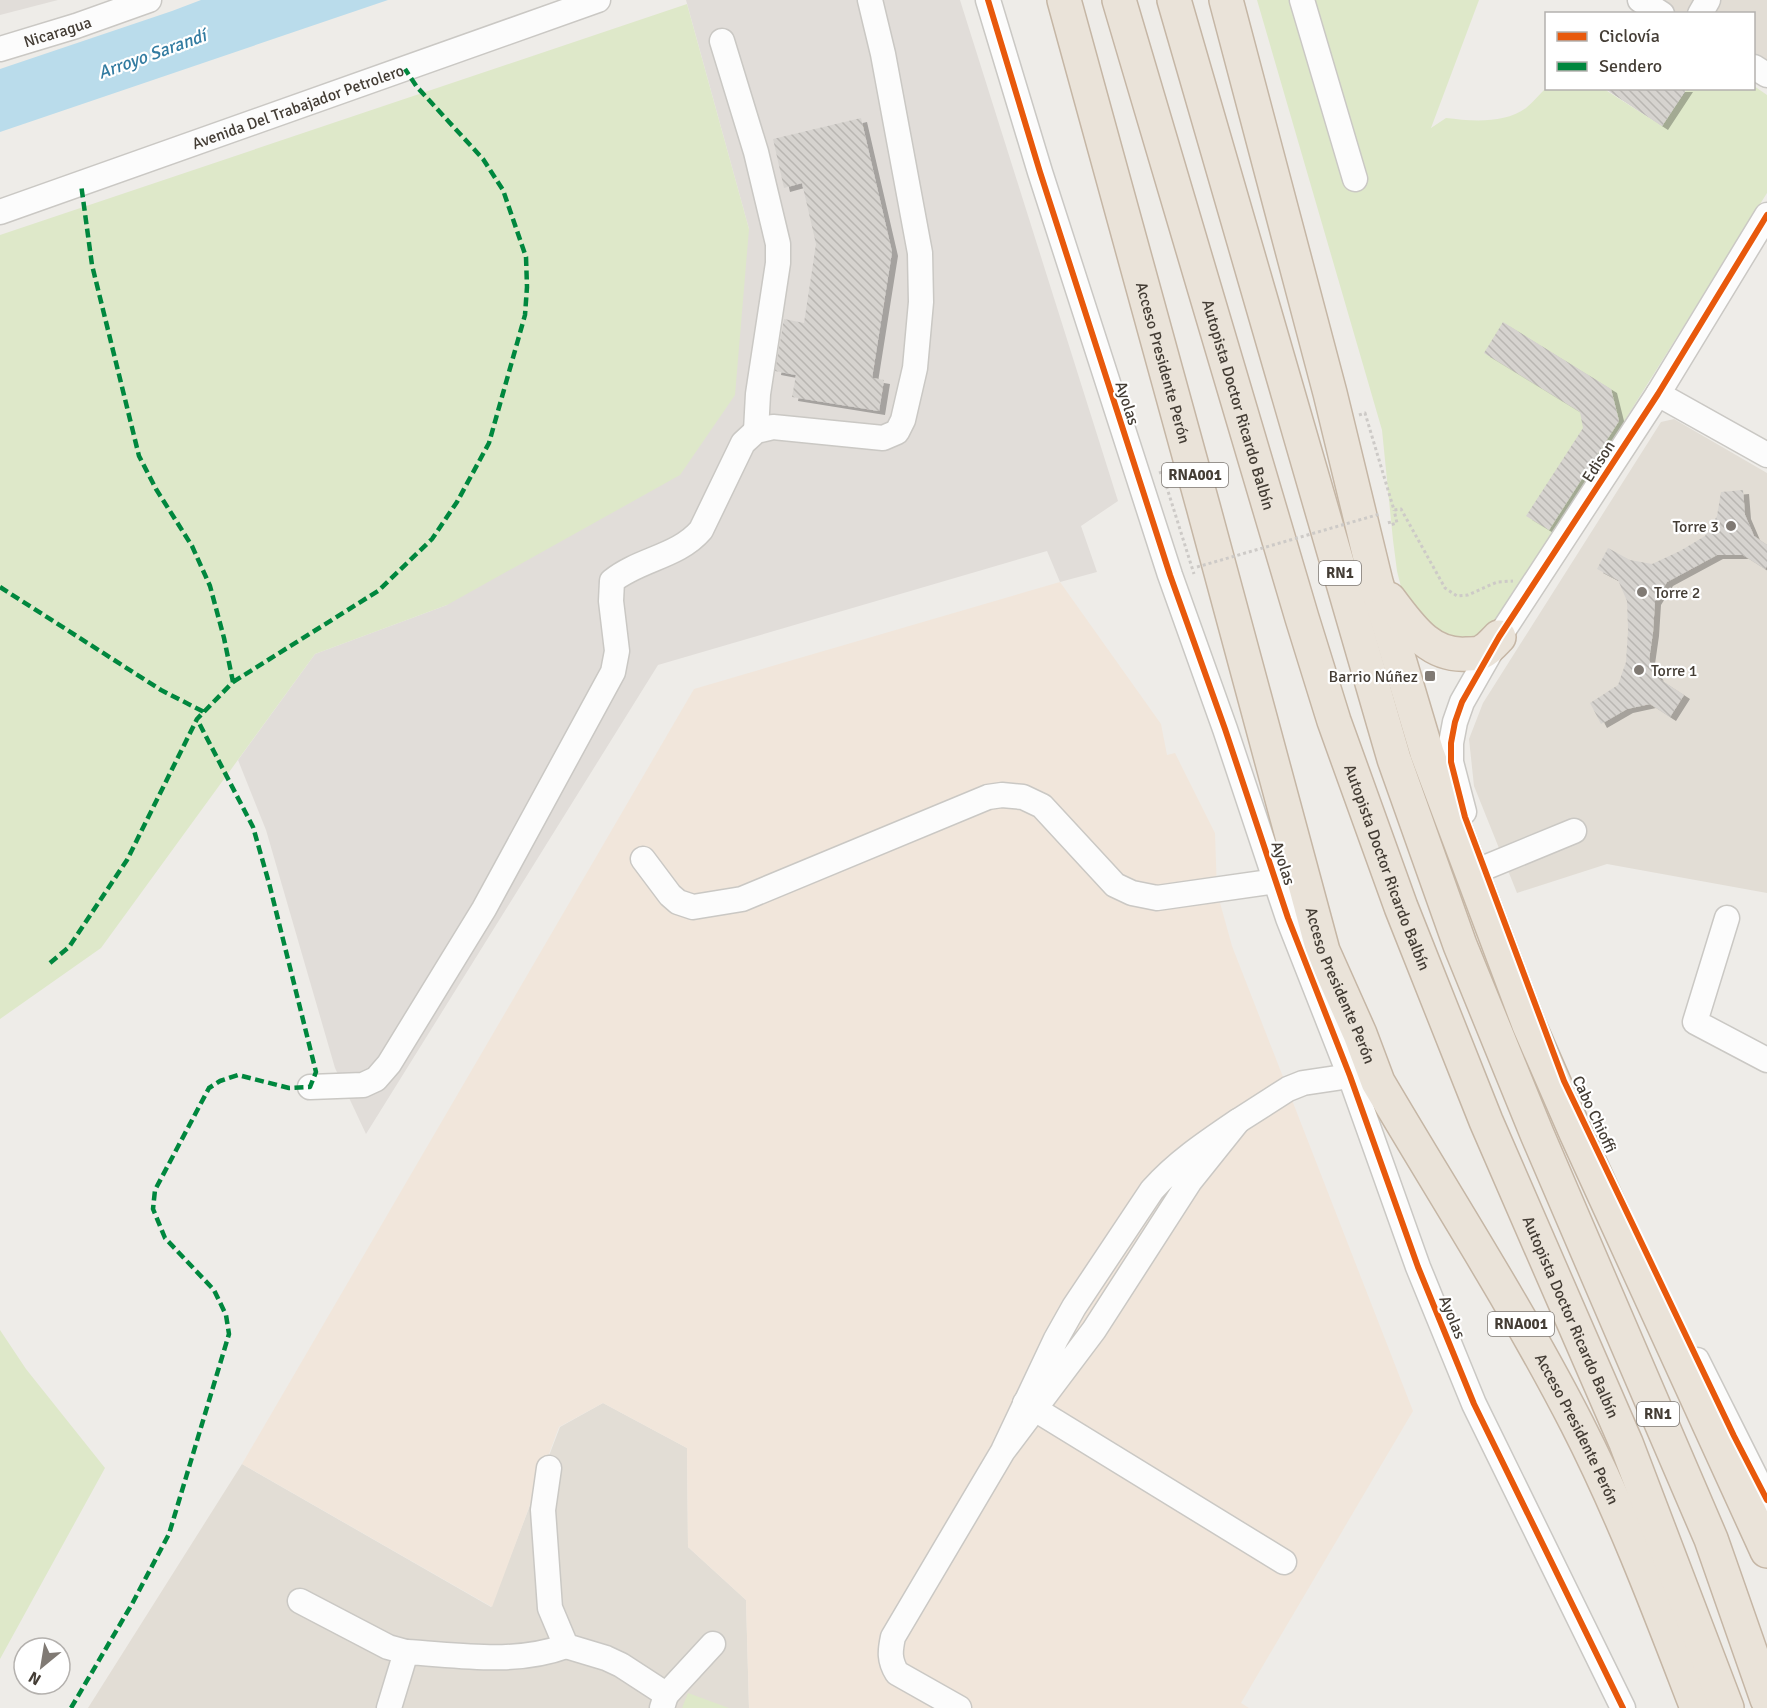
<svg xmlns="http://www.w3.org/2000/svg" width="1767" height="1708" font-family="Signika,sans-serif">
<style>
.residential{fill:#e2ddd5}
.commercial{fill:#f1e6db}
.industrial{fill:#e1ddd9}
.green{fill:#dee8c9}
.water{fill:#badceb}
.building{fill:url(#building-back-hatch);filter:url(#shadow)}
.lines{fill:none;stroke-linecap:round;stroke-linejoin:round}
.minor-casing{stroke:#cac8c4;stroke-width:27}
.highway-casing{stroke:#c5b6a5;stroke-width:36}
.path{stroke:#cdcac7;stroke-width:3;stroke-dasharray:3 3;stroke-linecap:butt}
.minor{stroke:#fcfcfc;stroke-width:24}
.highway{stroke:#eae3d9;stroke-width:33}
.path-bridge{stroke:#cdcac7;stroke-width:3;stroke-dasharray:3 3;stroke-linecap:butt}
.quiet{stroke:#00873e;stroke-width:4.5;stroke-dasharray:9 4.5;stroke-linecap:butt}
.cycleway-casing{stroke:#fff;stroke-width:10}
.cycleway{stroke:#e8590c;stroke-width:6}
.poi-dot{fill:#807a74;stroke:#fff;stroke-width:2}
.labels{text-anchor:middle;stroke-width:4.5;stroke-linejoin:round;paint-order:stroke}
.shield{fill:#fff;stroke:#7c7772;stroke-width:1.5}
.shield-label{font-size:15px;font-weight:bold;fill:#443d35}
.street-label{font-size:16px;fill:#443d35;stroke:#fff}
.poi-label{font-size:16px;fill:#443d35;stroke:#fff;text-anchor:end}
.water-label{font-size:18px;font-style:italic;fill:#337ca1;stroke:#fff}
</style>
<defs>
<pattern id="building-back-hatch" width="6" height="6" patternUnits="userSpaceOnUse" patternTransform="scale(1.5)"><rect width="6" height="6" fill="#d6d3cf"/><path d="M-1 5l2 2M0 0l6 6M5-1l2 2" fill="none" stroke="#b9b6b2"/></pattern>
<filter id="shadow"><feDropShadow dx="6" dy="4" stdDeviation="0" flood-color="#0004"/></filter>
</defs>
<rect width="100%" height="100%" fill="#eeece8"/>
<path class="residential" d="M1641 0H1767V76L1754 68V14L1663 13Z
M1674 419 1767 473V893L1607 864 1517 893 1474 786 1469 739 1483 703 1661 422Z
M603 1403 687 1448 688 1547 746 1600 749 1708H88L242 1464 491 1607 560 1427Z"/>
<path class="commercial" d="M1060 582 1161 724 1167 755 1175 753 1215 833 1217 892 1232 946 1413 1411 1241 1703 1249 1708H749L746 1600 688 1547 687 1448 603 1403 559 1427 492 1607 242 1464 694 689Z"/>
<path class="industrial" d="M0 0H58L0 15Z
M686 0H960L1118 501 1081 526 1097 572 1060 582 1047 551 658 665 366 1134 335 1068 266 830 238 760 315 654 447 605 749 229Z"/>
<path class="green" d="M1257 0H1479L1431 128 1446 118C1471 121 1504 124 1526 108 1533 102 1540 94 1546 88L1604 89 1662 126 1687 89 1754 88V86L1767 95V193L1528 575 1484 638H1441L1403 595 1397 571 1393 540 1382 430Z
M687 4 749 229 735 395 680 475 447 605 315 654 101 948 0 1019V235Z
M0 1330 26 1369 105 1468 0 1659Z
M688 1693 729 1708H682Z"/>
<path class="water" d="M201 0H388L0 132V69L172 11Z"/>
<path class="building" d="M1604 88H1687L1662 126Z
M861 118 892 252 872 378 884 380 879 411 792 397 796 375 775 371 784 319 804 323 816 244 802 183 784 188 773 139Z
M1503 322 1611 389 1619 421 1549 530 1526 516 1583 428 1580 412 1484 353Z
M1743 490 1745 515 1754 536 1767 545V566L1765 569 1743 555H1717L1667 582 1655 601 1653 632 1649 660 1658 678 1684 695 1670 717 1650 704 1627 709 1601 724 1590 703 1618 685 1626 662 1628 630 1627 601 1618 580 1597 569 1608 548 1630 560 1652 564 1680 551 1705 536 1717 516 1721 492Z"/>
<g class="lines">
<defs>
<g id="minor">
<path d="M988 0 1040 172 1170 575 1225 729 1288 918 1350 1076 1418 1267 1474 1404 1623 1708"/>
<path d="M1302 0 1355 179"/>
<path d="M1640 0 1662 14"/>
<path d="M1700 14 1708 0"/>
<path d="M722 41 756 152 778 244V263L758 394 756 431"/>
<path id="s1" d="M0 49 76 26 149 0"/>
<path d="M1754 67 1767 75"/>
<path id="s2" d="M0 212 598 0"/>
<path d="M1658 394 1767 455"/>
<path d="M1464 812 1451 762V743L1455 722 1462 702 1499 637 1658 394 1767 215"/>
<path d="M643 859 670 895 678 902 693 907 742 899 988 797 1002 795 1023 797 1042 806 1115 885 1132 893 1157 898 1276 881"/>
<path d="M1484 868 1574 831"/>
<path d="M1727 918 1695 1022 1767 1060"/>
<path d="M310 1087 363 1085 376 1079 389 1064 484 909 613 672 617 651 611 601 612 581C639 559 678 557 701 530L743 443 756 431 773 427 883 438 897 432 903 420 915 368 921 302 920 253 883 54 870 0"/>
<path d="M1238 1121 1288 1089 1303 1083 1350 1076"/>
<path d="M1697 1360 1767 1500"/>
<path d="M1025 1403 1284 1562"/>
<path d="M549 1468 543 1510 550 1608 566 1646 606 1658 621 1665 661 1691 666 1695 662 1708"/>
<path d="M300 1601 388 1647 406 1652"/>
<path d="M666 1695 713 1644"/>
<path d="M389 1708 406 1652C459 1655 515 1665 566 1646"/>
<path d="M959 1708 897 1673C889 1660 890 1651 893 1637L1003 1451 1056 1339 1074 1307 1152 1190C1177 1162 1207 1142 1238 1121L1190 1181 1094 1330 1003 1451"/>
</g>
<g id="highway">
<path id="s3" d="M1064 0 1203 506 1323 951 1360 1034 1378 1082C1445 1196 1517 1307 1577 1424 1624 1516 1660 1612 1697 1708"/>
<path id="s4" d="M1119 0 1302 618 1334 721 1401 907 1486 1121 1626 1443 1727 1708"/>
<path d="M1174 0 1394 759 1460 945 1537 1134 1711 1539 1767 1699"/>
<path d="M1226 0 1330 393 1376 582 1427 753 1529 1025 1576 1133 1767 1551"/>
<path d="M1389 599C1409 625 1429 657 1467 654 1473 654 1480 654 1485 650 1490 647 1495 641 1499 637"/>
</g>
</defs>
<use href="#minor" class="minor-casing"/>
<use href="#highway" class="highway-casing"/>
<path class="path" d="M1359 415 1365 413 1394 510 1401 509 1445 588 1457 596 1468 595 1497 582 1513 581
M1159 473 1162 472 1194 574
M1389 521 1390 525 1397 523 1394 510"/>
<use href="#minor" class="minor"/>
<use href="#highway" class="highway"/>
<path class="path-bridge" d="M1197 567 1380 514"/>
<path class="quiet" d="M0 587 161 690 204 712
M233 682 378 591 432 539 457 502 489 443 525 315 527 287 526 257 503 190 483 159 417 87 405 69
M50 963 69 947 127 860 197 719 233 682 224 638 210 586 192 546 156 489 139 456 92 265 81 184
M71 1708 132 1604 169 1534 229 1334 226 1315 214 1290 165 1238 153 1209 155 1190 209 1088 220 1081 238 1075 289 1088 310 1087 316 1072 269 883 253 827 197 719"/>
<defs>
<path id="cycleway" d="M988 0 1040 172 1170 575 1225 729 1288 918 1350 1076 1418 1267 1474 1404 1623 1708
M1767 215 1658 394 1499 637 1462 702 1455 722 1451 743V762L1465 817 1564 1081 1734 1436 1767 1500"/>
</defs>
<use href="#cycleway" class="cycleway-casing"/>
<use href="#cycleway" class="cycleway"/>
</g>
<g class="poi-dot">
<circle cx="1731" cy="526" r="6"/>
<circle cx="1642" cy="592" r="6"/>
<circle cx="1639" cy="670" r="6"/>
<rect x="1424" y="670" width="12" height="12" rx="3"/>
</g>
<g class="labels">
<g class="shield">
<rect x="1162" y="463" width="66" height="24" rx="4.5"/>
<rect x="1319" y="561" width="42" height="24" rx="4.5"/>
<rect x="1488" y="1312" width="66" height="24" rx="4.5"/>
<rect x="1637" y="1402" width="42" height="24" rx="4.5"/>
</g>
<g class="shield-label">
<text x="1195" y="480">RNA001</text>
<text x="1340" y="578">RN1</text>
<text x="1521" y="1329">RNA001</text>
<text x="1658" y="1419">RN1</text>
</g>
<g class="street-label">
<text dy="6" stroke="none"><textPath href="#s1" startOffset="60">Nicaragua</textPath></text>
<text dy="6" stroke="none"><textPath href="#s2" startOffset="316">Avenida Del Trabajador Petrolero</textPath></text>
<text dy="6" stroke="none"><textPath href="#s3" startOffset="376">Acceso Presidente Perón</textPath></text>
<text transform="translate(1128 403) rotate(72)" y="6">Ayolas</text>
<text dy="6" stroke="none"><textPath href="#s4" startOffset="422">Autopista Doctor Ricardo Balbín</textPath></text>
<text transform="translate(1598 461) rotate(-57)" y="6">Edison</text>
<text transform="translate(1284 863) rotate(72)" y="6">Ayolas</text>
<text dy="6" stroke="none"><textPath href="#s4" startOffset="908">Autopista Doctor Ricardo Balbín</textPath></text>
<text dy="6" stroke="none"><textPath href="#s3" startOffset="1024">Acceso Presidente Perón</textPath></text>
<text transform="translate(1595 1114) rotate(65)" y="6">Cabo Chioffi</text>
<text transform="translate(1453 1317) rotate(68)" y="6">Ayolas</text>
<text dy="6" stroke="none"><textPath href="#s4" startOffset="1394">Autopista Doctor Ricardo Balbín</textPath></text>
<text dy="6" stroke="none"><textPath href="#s3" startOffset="1528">Acceso Presidente Perón</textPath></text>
</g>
<g class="poi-label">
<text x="1719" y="532">Torre 3</text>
<text x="1654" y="598" text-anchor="start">Torre 2</text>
<text x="1651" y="676" text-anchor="start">Torre 1</text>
<text x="1418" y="682">Barrio Núñez</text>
</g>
<g class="water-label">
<text transform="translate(152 54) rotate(-20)" y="6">Arroyo Sarandí</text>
</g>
</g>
<rect x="1545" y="12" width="210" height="78" fill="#ffffff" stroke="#b4b1ae" stroke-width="1.5"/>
<rect x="1557" y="32" width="30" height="9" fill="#e8590c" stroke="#b4b1ae" stroke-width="1.5"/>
<text x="1599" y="42" font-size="18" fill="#443d35">Ciclovía</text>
<rect x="1557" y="62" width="30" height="9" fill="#00873e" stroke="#b4b1ae" stroke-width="1.5"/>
<text x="1599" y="72" font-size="18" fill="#443d35">Sendero</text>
<g transform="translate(42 1666) rotate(210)"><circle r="28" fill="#ffffff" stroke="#b4b1ae" stroke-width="1.5"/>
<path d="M0-4.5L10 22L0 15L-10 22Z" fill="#807a74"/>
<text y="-9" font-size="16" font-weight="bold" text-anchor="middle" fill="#443d35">N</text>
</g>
</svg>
